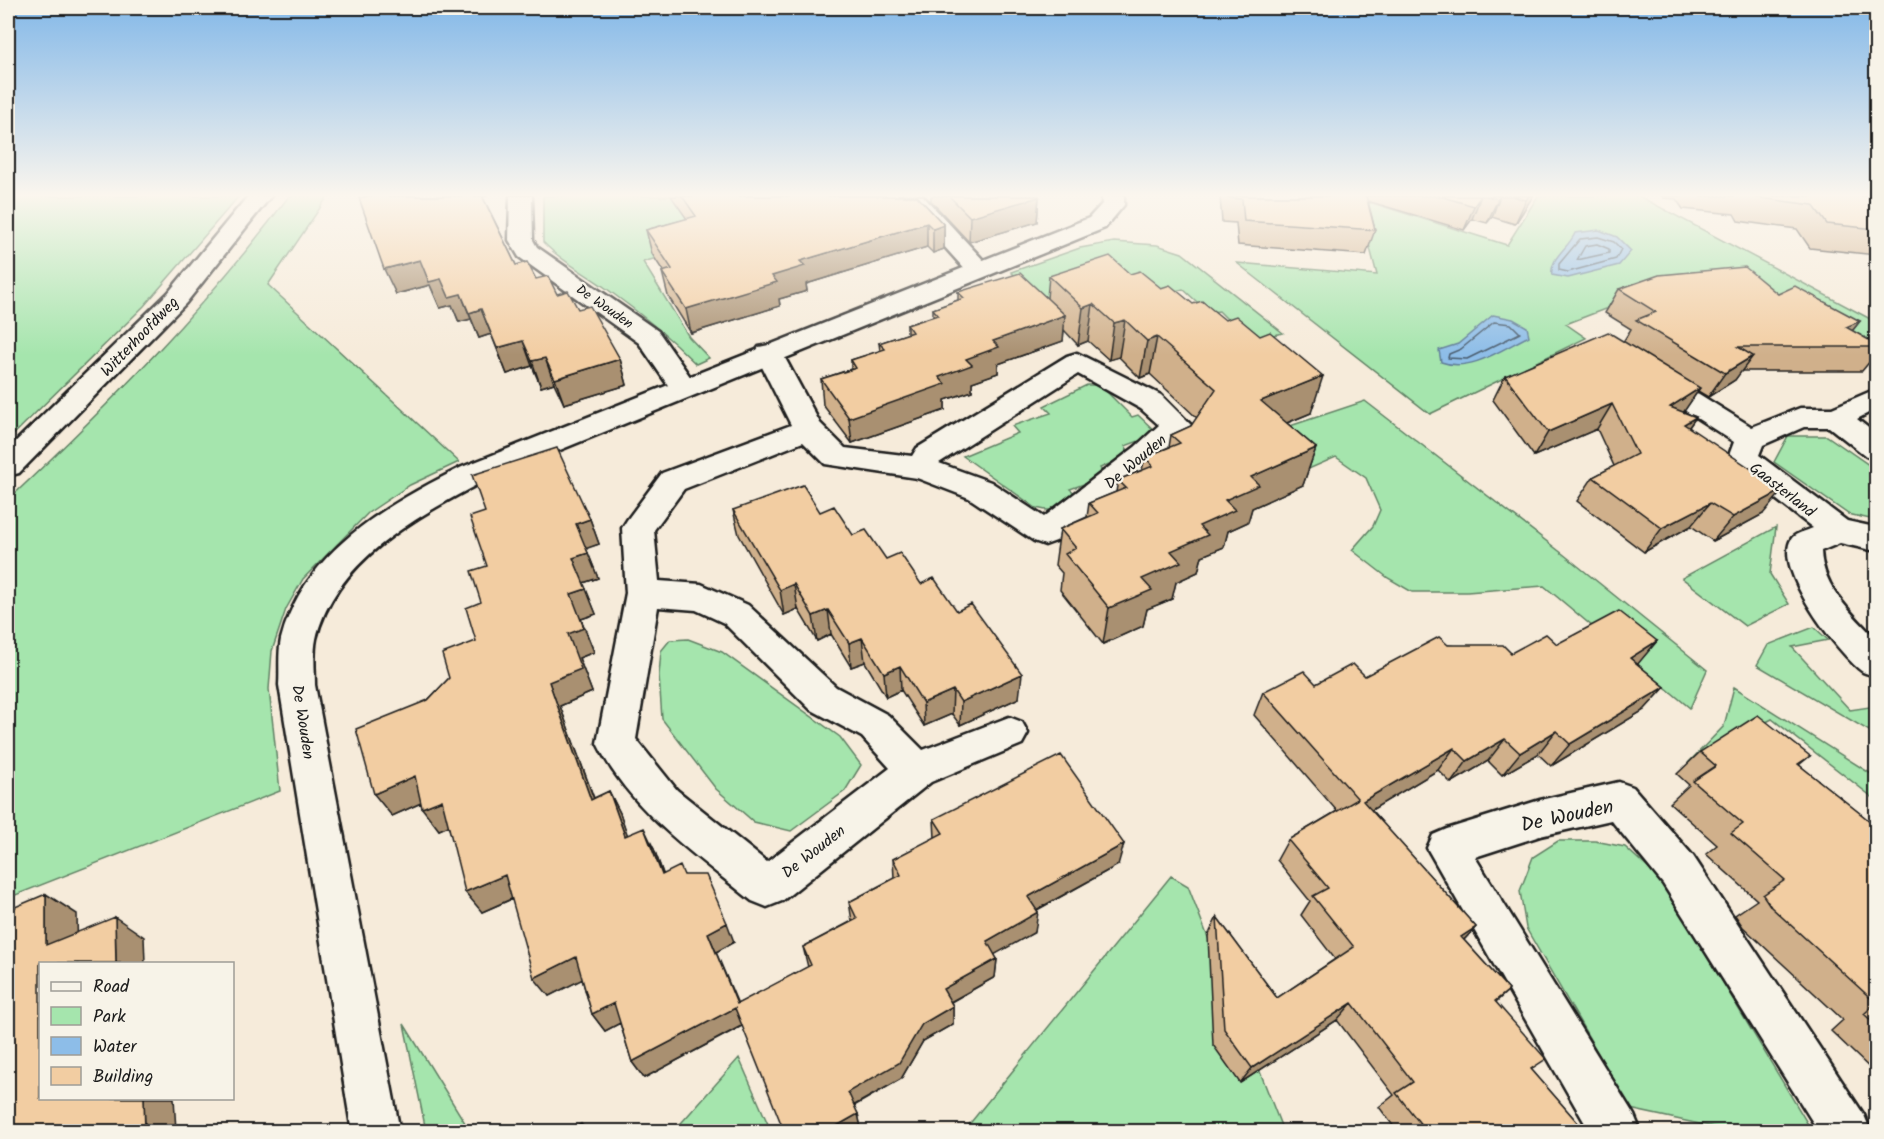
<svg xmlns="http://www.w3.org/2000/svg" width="1884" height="1139" font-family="Kalam,sans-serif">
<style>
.green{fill:#a5e5ad;stroke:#608064;stroke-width:1.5}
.water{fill:#8dbde8;stroke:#607d96;stroke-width:1.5}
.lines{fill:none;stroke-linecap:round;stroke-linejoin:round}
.shore{stroke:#495c6e;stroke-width:1.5}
.minor-casing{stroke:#1c1c1c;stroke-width:5}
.tertiary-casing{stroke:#1c1c1c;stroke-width:5}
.minor{fill:#f7f3e8;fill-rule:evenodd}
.tertiary{fill:#f7f3e8;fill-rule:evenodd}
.wall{fill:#d0b08b;stroke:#1c1c1c;stroke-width:1.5}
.shaded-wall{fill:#a99071;stroke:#1c1c1c;stroke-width:1.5}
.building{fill:#f2cda2;stroke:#1c1c1c;stroke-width:1.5}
.labels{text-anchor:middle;stroke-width:4.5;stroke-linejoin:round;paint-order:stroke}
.far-street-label{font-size:14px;fill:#1c1c1c;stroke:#f7f3e8}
.street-label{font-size:16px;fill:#1c1c1c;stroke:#f7f3e8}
.near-street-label{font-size:20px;fill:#1c1c1c;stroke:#f7f3e8}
</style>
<rect width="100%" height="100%" fill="#f6ebda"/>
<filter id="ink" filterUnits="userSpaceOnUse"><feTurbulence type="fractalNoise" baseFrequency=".0167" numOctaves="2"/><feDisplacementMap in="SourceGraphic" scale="12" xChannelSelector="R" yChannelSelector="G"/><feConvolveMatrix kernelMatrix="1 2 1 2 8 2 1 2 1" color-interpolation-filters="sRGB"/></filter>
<g filter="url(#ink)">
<path class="green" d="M19 196H239L144 306 8 440V199Z
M289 196H328L268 285 459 462 410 485 368 513 303 579 286 609 272 651 269 689 280 791 8 898V500C109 405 206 307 289 196Z
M543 196H682L705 244 643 262 689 337 709 358 696 364C668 336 639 312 607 289 585 273 561 261 543 242Z
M1538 196H1639L1876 322V360L1726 279 1644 294 1566 324 1586 338 1430 414 1237 263 1377 275 1359 205 1372 203 1507 245Z
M1114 242 1157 245 1182 253 1283 333 1248 340 1219 311 1208 312 1183 289 1159 295 1049 307 1011 272 1080 248Z
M1087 385H1100L1132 417 1138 415 1158 434 1125 446 1131 454 1100 468 1106 476 1070 489 1079 497C1064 510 1056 513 1036 508L963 456 1018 433 1012 426 1051 413 1044 406Z
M1365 401 1563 554 1707 670 1690 708 1544 586 1467 592H1412L1388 578 1352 550 1373 526 1380 510 1366 478 1336 457 1297 474 1272 432Z
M1788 436H1827L1876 470V515L1870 519 1848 514 1774 462Z
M1776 527 1770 574 1789 604 1745 626 1682 578Z
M1814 627 1828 640 1792 647 1850 710 1876 706V735L1757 665 1768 645Z
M688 639 722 652 840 737 861 765 845 791 791 831 754 822 716 789 662 719 659 675 661 651 670 640Z
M1734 687 1876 777V800L1772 719 1688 763 1724 726Z
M1558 841H1595L1625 847 1662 881 1812 1131H1732L1630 1109 1526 928 1520 891 1533 857Z
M1171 876 1188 886 1283 1131 963 1132Z
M404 1024 470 1131H426Z
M739 1058 771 1131H674Z"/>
<path class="water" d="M1599 230 1617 237 1631 251 1619 265 1568 278 1552 275C1549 258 1569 248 1575 233Z
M1493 315 1513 319 1527 327 1529 336C1502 349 1471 373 1441 362L1439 350 1458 344Z"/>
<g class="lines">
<path class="shore" d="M1598 237 1614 242 1621 249 1616 259 1568 272 1559 270V264L1580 239Z
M1597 244 1609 249V253L1577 260 1585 246Z
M1494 322 1511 324 1520 333 1467 359 1448 358 1449 354 1461 349Z"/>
<defs>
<path id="minor" d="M510 196H532L533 240 537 247 658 331 698 388 694 394 684 397 674 394 639 343 519 257 509 240Z
M899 196H923L987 264 990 269 987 274 978 276 969 274Z
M769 345 779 347 820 423 845 448 912 456 917 448 1067 356 1077 353 1161 395 1191 425 1157 461 1056 541 1045 545 1034 541 969 498 917 478 825 464 803 442 684 489 654 530 659 581 701 584 748 605 836 687 888 715 923 750 1009 717 1022 722 1028 733 1022 744 931 782 782 901 767 907 752 901C696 855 629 810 597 743L626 593 622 528 627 520 662 473 791 425 755 353 759 347ZM1078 374 1141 409 1159 425 1135 447 1044 517 991 482 939 463ZM658 607 696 610 724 623 810 709 862 737 890 768 767 862 677 790 636 739Z
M1652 368 1662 371 1752 427 1800 408H1832L1876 389V409L1857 419 1876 434V459L1866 456 1829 427H1804L1763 445 1759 455 1847 521 1870 526 1876 524V548L1871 550 1840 543 1821 551C1822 587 1853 615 1876 639V676C1873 675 1867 674 1863 672 1840 656 1771 567 1792 538 1796 533 1806 531 1813 528L1732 465 1728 458 1734 442 1642 383 1638 377 1642 371Z
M1619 782 1633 787 1693 856 1864 1115 1871 1132H1819L1663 884 1611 820 1540 836 1475 857 1634 1115 1641 1132H1590L1427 848 1433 835 1447 829 1540 800Z"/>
<path id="tertiary" d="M248 196H271L186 303 19 473 8 476V449L168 293Z
M1102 196H1124V205L1105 228 484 481C418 516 335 560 316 639 313 654 315 670 315 685L400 1132H352L279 685C280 670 278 654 281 639 304 551 388 504 462 467L1089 218 1102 204Z"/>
</defs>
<use href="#minor" class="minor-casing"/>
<use href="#tertiary" class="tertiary-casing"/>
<use href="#minor" class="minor"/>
<use href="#tertiary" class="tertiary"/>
</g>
<path class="wall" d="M368 196H488L483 197 516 265 578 309 620 359 627 385 564 404 554 383 541 387 532 366 507 374 491 334 479 338 471 319 459 322 452 305 440 308 430 285 396 294Z
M671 196H917L944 225V249L933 253 927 247 806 284 807 291 779 299 780 306 691 333 668 296 662 272 663 271 652 254 646 230 687 219Z
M931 196H1039L1037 222 969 242 931 201Z
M1220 196H1533L1515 224 1492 217 1487 223 1472 219 1464 230 1368 201 1375 230 1366 255 1238 245 1236 223 1222 222Z
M1662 196H1876V255L1810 248 1797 229 1738 221 1734 214 1683 209 1676 199 1663 198Z
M1130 274 1311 413 1287 423 1316 448 1303 485 1252 508 1248 522 1228 531 1224 547 1202 556 1198 572 1176 582 1172 599 1147 609 1143 626 1103 644 1060 590 1062 573 1055 565 1060 529 1087 517 1089 503 1116 492 1118 480 1142 470 1145 457 1169 447 1171 435 1191 426 1197 418 1150 374 1140 378 1119 357 1109 360 1088 341 1078 345 1064 330 1063 341 998 364V373L972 382V391L945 400V410L852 443 823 405 821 379 851 369V360L880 351 879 343 907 334V325L933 316V309L958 300V292L1047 298 1049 276Z
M1619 289 1778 294 1860 321 1852 331 1876 344V354L1862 371H1741L1735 380 1708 397 1698 391 1683 412 1696 417 1689 427 1763 514 1713 541 1691 526 1644 552 1577 501 1593 477 1614 466 1597 429 1534 456 1493 400 1505 376 1623 342 1631 329 1605 313Z
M733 510 820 512 921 584 1019 698 960 725 952 714 924 726 901 690 886 697 865 662 851 667 831 634 817 641 798 609 784 615 739 535Z
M590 519 599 544 586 548 598 578 583 583 596 614 581 619 594 652 579 658 592 692 560 706 594 798 609 791 620 813 627 835 654 849 663 874 684 875 734 942 716 952 738 1004 808 967 803 947 852 921 849 902 894 878 893 859 935 838 934 819 1118 865 1037 910 1035 932 994 954 997 959 995 977 951 1002 953 1006V1024L923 1041 901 1079 854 1106 858 1114 861 1128 742 1026 644 1078 632 1062 620 1023 605 1031 592 1014 582 979 549 996 512 899 482 912 448 826 439 830 421 803 392 816 428 700 449 678 476 641 487 566Z
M1657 641 1637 664 1665 687 1644 710 1551 766 1538 754 1502 775 1488 761 1451 783 1438 770 1371 810 1476 927 1464 940 1509 990 1496 1002 1531 1069 1585 1131H1397L1379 1107 1394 1095 1337 1020 1240 1083 1213 1045 1208 936 1217 917 1277 998 1335 959 1301 915 1310 901 1277 860 1288 840 1337 811 1254 715 1263 692 1365 676 1448 645 1511 653 1557 644Z
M1700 752 1810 756 1799 765 1876 826V1074L1831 1031 1843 1020 1743 927 1735 915 1757 900 1706 854 1717 845 1670 803 1689 785 1677 774Z"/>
<path class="shaded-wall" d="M1021 196H1039L1037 222 969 242 970 217Z
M1481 196 1472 219 1464 230 1474 206Z
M1500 196 1492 217 1487 223 1498 199Z
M1529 196H1533L1515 224 1526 200Z
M927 223V247L806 284 807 291 779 299 780 306 691 333 686 309 772 276 800 261Z
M944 225V249L933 253V229Z
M420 260 441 279 461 294 471 319 459 322 452 305 440 308 430 285 396 294 384 269Z
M1093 304 1088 341 1078 345 1083 308Z
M481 309 491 334 479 338 469 313Z
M1065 315 1063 341 998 364V373L972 382V391L945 400V410L852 443 849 418 939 377 993 341Z
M1125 320 1119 357 1109 360 1114 323Z
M1860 321 1841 345 1846 327Z
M1157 337 1150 374 1140 378 1147 341Z
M523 341 532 366 507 374 497 348Z
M1753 356 1735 380 1708 397 1725 373Z
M545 358 554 383 541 387 532 361Z
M620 359 627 385 564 404 555 379Z
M1323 376 1311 413 1250 438 1261 401Z
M1700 388 1683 413 1670 407Z
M1612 404 1597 429 1534 456 1548 432Z
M1696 417 1679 441 1684 424Z
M1316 448 1303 485 1252 508 1248 522 1228 531 1224 547 1202 556 1198 572 1176 582 1172 599 1147 609 1143 626 1103 644 1109 608 1251 477Z
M1783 490 1763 514 1713 541 1733 517Z
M1710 503 1691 526 1644 552 1662 528Z
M590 519 599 544 585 549 576 524Z
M588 553 598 578 583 583 573 558Z
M794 584 798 609 784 615 780 590Z
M586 589 596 614 581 619 594 652 579 658 592 692 560 706 602 821 591 800 549 682 568 634 571 594Z
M828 610 831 634 817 641 813 616Z
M862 638 865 662 851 667 849 643Z
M1657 641 1637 665 1630 658Z
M900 666 901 690 886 697 884 673Z
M1022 674 1019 698 960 725 961 702Z
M1665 687 1644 710 1551 766 1570 744Z
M953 690 952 714 924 726 923 703Z
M1556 731 1538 754 1502 775 1520 753Z
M1505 739 1488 761 1451 783 1467 761Z
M1454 748 1438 770 1350 823 1363 801Z
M415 776 432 798 392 816 374 794Z
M609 791 620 813 635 857 625 836Z
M442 800 458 822 439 830 422 808Z
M644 828 654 849 671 895 662 875Z
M1124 844 1118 865 1025 916 1028 897Z
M505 875 520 895 482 912 465 892Z
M46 894 77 914 78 963 46 945Z
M1038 912 1035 932 985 960 987 941Z
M115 917 144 937 145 963H116Z
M727 923 734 942 716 952 708 933Z
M1476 927 1458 946 1461 937Z
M576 957 589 976 549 996 534 978Z
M997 959 995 977 943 1006V989Z
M614 1003 626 1020 605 1031 592 1014Z
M1352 1003 1337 1020 1240 1083 1252 1068Z
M953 1006V1024L923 1041 901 1079 851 1107 848 1092 922 1024Z
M735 1008 743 1025 644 1078 632 1062Z
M144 1098H174L176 1130 178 1131H145Z
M858 1114 861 1128 855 1131H828Z
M581 1124 589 1131H584Z"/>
<path class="building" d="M368 196H482L516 265 527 262 536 279 548 276 557 294 568 291 578 309 590 306 620 359 555 379 545 358 532 361 523 341 497 348 481 309 469 313 461 294 449 297 441 279 429 282 420 260 384 269 359 198Z
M682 196H917L944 225 933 229 927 223 800 261 805 266 772 276 777 282 686 309 662 272 672 269 646 230 696 216Z
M949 196H1037L1039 197 970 217Z
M1227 196H1366L1375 230 1244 221 1242 199 1227 198Z
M1439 196H1481L1474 206Z
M1486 196H1500L1498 199Z
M1512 196H1529L1526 200Z
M1752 196H1876V229L1827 224 1813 205 1753 197Z
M1110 256 1130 274 1140 271 1161 288 1170 285 1193 304 1202 301 1225 320 1236 316 1260 336 1270 332 1323 376 1261 401 1316 448 1251 477 1259 485 1225 500 1235 510 1199 526 1208 535 1171 551 1181 562 1142 579 1152 590 1109 608 1065 554 1076 548 1060 529 1098 513 1089 503 1126 488 1118 480 1153 466 1145 457 1180 443 1171 435 1191 426 1216 389 1157 337 1147 341 1125 320 1114 323 1093 304 1083 308 1049 276Z
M1745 267 1778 294 1795 286 1860 321 1846 327 1876 344V347H1738L1753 356 1725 373 1636 320 1656 312 1619 289 1659 275Z
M1020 273 1065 315 993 341 999 347 966 359 972 365 939 377 945 384 849 418 821 379 856 368 851 360 885 349 879 343 912 332 907 325 938 315 933 309 964 298 958 292Z
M1608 332 1700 388 1670 407 1696 417 1684 424 1783 490 1733 517 1710 503 1662 528 1593 477 1637 454 1612 404 1548 432 1505 376Z
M557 448 590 519 576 524 588 553 573 558 586 589 571 594 584 628 568 634 581 669 549 682 591 800 609 791 625 836 644 828 662 875 680 866 684 875H706L727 923 708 933 737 1004 811 965 803 947 857 919 849 902 901 875 893 859 943 833 934 819 1061 755 1124 844 1028 897 1038 912 987 941 997 959 943 989 953 1006 922 1024 899 1063 848 1092 858 1114 828 1131H784L735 1008 632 1062 614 1003 592 1014 576 957 534 978 505 875 465 892 442 800 422 808 415 776 374 794 356 729 428 700 449 678 442 654 476 641 466 608 481 602 471 571 487 566 470 517 485 512 472 475Z
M803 485 820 512 834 506 853 535 866 530 886 559 900 553 921 584 934 578 957 611 971 604 1022 674 961 702 953 690 923 703 900 666 884 673 862 638 849 643 828 610 813 616 794 584 780 590 733 510Z
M1619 611 1657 641 1630 658 1665 687 1570 744 1556 731 1520 753 1505 739 1467 761 1454 748 1363 801 1476 927 1461 937 1509 990 1495 1001 1546 1059 1531 1069 1585 1131H1426L1396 1093 1413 1082 1352 1003 1252 1068 1224 1029 1217 917 1277 998 1354 947 1313 896 1328 888 1288 840 1358 799 1263 692 1304 671 1316 684 1353 664 1365 676 1439 637 1448 645H1503L1511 653 1546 634 1557 644Z
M1758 715 1810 756 1798 764 1876 826V1003L1771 907 1763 895 1785 880 1731 833 1743 824 1693 781 1716 766 1700 752Z
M46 894V945L115 917 116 963H40V1098H144L145 1131H8V910Z
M1876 1003V1025L1864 1014Z
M581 1124 584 1131H566Z
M170 1128V1131H161Z"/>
</g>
<linearGradient id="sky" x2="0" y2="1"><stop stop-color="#83b8e8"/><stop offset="0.55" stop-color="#fbf6ee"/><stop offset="1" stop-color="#fbf6ee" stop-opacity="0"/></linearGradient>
<rect width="1884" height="355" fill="url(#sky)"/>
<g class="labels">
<g class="far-street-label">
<text transform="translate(605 306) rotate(35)" y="5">De Wouden</text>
</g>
<g class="street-label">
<text transform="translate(139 336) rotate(-46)" y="6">Witterhoofdweg</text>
<text transform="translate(1135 461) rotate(-40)" y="6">De Wouden</text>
<text transform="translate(1783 489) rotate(38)" y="6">Gaasterland</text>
<text transform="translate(304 722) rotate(81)" y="6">De Wouden</text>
<text transform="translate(813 851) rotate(-38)" y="6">De Wouden</text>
</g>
<g class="near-street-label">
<text transform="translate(1567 815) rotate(-12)" y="7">De Wouden</text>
</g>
</g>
<rect width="1884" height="1139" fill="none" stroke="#f7f3e8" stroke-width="30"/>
<rect x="15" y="15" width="1854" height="1109" fill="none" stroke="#1c1c1c" stroke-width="2" filter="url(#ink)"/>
<rect x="39" y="962" width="195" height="138" fill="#f7f3e8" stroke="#9f9d96" stroke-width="1.5"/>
<rect x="51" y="982" width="30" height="9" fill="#f7f3e8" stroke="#9f9d96" stroke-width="1.5"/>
<text x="93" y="992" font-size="18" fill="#1c1c1c">Road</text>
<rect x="51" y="1007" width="30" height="18" fill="#a5e5ad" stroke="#9f9d96" stroke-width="1.5"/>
<text x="93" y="1022" font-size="18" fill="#1c1c1c">Park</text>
<rect x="51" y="1037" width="30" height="18" fill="#8dbde8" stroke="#9f9d96" stroke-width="1.5"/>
<text x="93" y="1052" font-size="18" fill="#1c1c1c">Water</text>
<rect x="51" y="1067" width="30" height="18" fill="#f2cda2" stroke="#9f9d96" stroke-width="1.5"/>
<text x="93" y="1082" font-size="18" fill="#1c1c1c">Building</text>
</svg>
